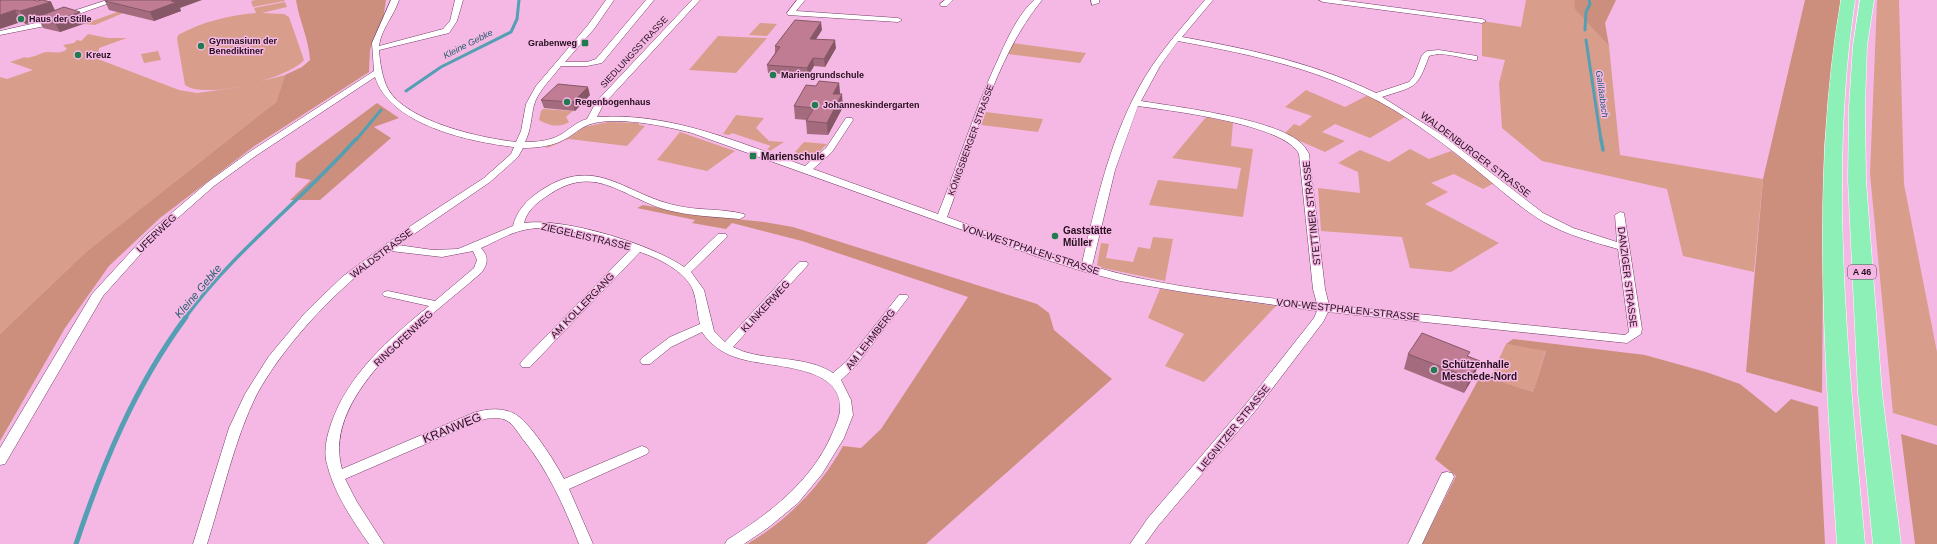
<svg xmlns="http://www.w3.org/2000/svg" width="1937" height="544" font-family="Arial,sans-serif">
<style>
.green{fill:#d99d8b}
.forest{fill:#cd8f7d}
.lines{fill:none;stroke-linecap:round;stroke-linejoin:round}
.stream-far2{stroke:#549fb3;stroke-width:3}
.stream-far1{stroke:#549fb3;stroke-width:3.5}
.stream{stroke:#549fb3;stroke-width:5}
.street-casing{stroke:#723e65;stroke-width:1}
.highway-casing{stroke:#fff;stroke-width:1}
.street{fill:#fff;fill-rule:evenodd}
.highway{fill:#8df0b7;fill-rule:evenodd}
.wall{fill:#a46b7e}
.shaded-wall{fill:#865767}
.building{fill:#bf7c93;stroke:#865767}
.poi-dot{fill:#227b4f;stroke:#f5b8e4;stroke-width:1.5}
.labels{text-anchor:middle;stroke-width:3;stroke-linejoin:round;paint-order:stroke}
.far-poi-label{font-size:9px;font-weight:bold;fill:#240e1e;stroke:#f5b8e4;text-anchor:start}
.far-water-label{font-size:9px;font-style:italic;fill:#205d6c;stroke:#f5b8e4}
.far-street-label{font-size:9px;fill:#240e1e;stroke:#f5b8e4}
.shield{fill:#f5b8e4;stroke:#634159;stroke-width:1}
.shield-label{font-size:9px;font-weight:bold;fill:#240e1e}
.street-label{font-size:10px;fill:#240e1e;stroke:#f5b8e4}
.poi-label{font-size:10px;font-weight:bold;fill:#240e1e;stroke:#f5b8e4;text-anchor:start}
.water-label{font-size:11px;font-style:italic;fill:#205d6c;stroke:#f5b8e4}
.near-street-label{font-size:12px;fill:#240e1e;stroke:#f5b8e4}
</style>
<rect width="100%" height="100%" fill="#f5b8e4"/>
<path class="green" d="M256 0H284L285 1 253 7 251 1Z
M1526 0H1574L1576 9 1609 46 1620 155 1763 179 1754 272 1683 256 1667 189 1542 161 1502 128 1499 83 1505 60 1482 56V21L1521 27Z
M1877 0H1899L1904 184 1937 352V426L1893 413 1870 174Z
M285 2 287 7 262 13 284 14 289 17 304 60C288 79 204 100 185 85L177 39 178 35C202 22 229 15 256 13L254 8Z
M123 10 128 11 95 25 84 24Z
M760 23 777 24 767 36 749 35Z
M88 34 108 38H127L99 48 98 59 179 90 197 93 234 88 285 75 276 102 87 251 0 334V77L7 79 33 70 10 62 25 57 26 58C32 57 36 56 42 53 50 50 59 56 67 49L63 45 74 43 77 40 81 41Z
M718 36 767 38 736 73 689 70Z
M1013 43 1086 53 1080 63 1008 54Z
M158 51 161 60 144 63 141 54Z
M1306 90 1345 107 1368 95 1405 117 1370 138 1335 124 1322 132 1345 141 1325 152 1284 134 1294 124 1300 126 1312 116 1285 107Z
M543 109H544L573 111 566 117 569 122C559 128 549 126 539 120L541 111Z
M986 112 1043 119 1038 132 981 125Z
M736 115 764 118 756 128 769 141 784 142 770 151 767 149 771 146 732 133 729 135 723 134Z
M1206 117 1233 123 1231 146 1253 149 1243 217 1149 205 1158 180 1237 189 1241 168 1172 158Z
M608 122 639 123V125L645 126 627 146 569 139 547 148 546 146 564 141 584 127Z
M680 132 735 151 707 171 657 160Z
M804 142 827 144 812 159 795 152Z
M1410 149 1429 159 1451 151 1494 183 1483 189 1454 174 1431 183 1448 192 1425 204 1499 243 1451 272 1410 268 1402 237 1321 231 1318 188 1360 193 1358 172 1338 163 1360 150 1389 162Z
M1153 237 1173 239 1165 281 1103 268 1097 265 1101 243 1109 244 1106 258 1133 262 1138 247 1150 249Z
M1160 289 1276 306 1204 382 1165 366 1184 334 1148 318Z
M1506 344 1546 350 1533 392 1490 378Z"/>
<path class="forest" d="M296 0H386L383 19 374 37 370 50 369 72 253 147 160 218 109 266 65 328 0 441V334L87 251 276 102 285 75 302 67 310 60C309 40 299 20 296 0Z
M1574 0H1616L1605 23 1609 46 1575 9Z
M1805 0H1841L1824 146 1822 393 1746 372 1763 179Z
M377 103 399 118 374 127 391 138 320 200H290L311 180 295 177 296 163Z
M643 205 708 216 764 222 793 227 1037 304 1049 313 1054 330 1112 379 926 544H747C787 521 821 486 843 446L861 448 881 429 968 297 802 241 732 223 726 229 692 223 695 220 637 208Z
M1513 339 1645 355 1706 372 1740 384 1776 413 1791 399 1818 407 1825 544H1422L1456 476 1435 459 1481 375 1533 392 1546 351 1506 344Z
M1901 434 1937 445V544H1915Z"/>
<g class="lines">
<path class="stream-far2" d="M1585 30 1586 12 1590 4 1589 0
M1586 40 1601 140
M406 91 441 67 511 32 517 19 519 0
M356 140 381 110"/>
<path class="stream-far1" d="M1601 139 1603 150
M185 318C234 251 301 201 356 139"/>
<path class="stream" d="M76 544C103 463 135 386 186 317"/>
<defs>
<path id="street" d="M107 0H118L45 26 0 35V31L40 22Z
M391 0H399C394 16 381 29 379 46L443 29 450 21 455 0H463L457 21 449 33 379 50C380 63 382 77 388 89 407 122 481 138 516 142L521 131 526 104 536 86 588 25 606 0H614L594 29 565 62H587L596 59 646 0H654L602 63 587 66H561C552 78 538 91 534 105 531 118 531 130 525 142 537 142 549 141 560 135 569 130 576 122 587 119L596 102 692 0H700L603 105 597 117C670 112 737 142 805 166L826 148 846 118H852L853 120 832 152 813 169 938 214C959 162 975 108 999 57 1008 37 1018 15 1034 0H1042C993 60 974 146 947 217L1046 253 1082 263C1097 199 1111 134 1145 77 1162 49 1184 25 1205 0H1213L1182 37C1249 49 1314 63 1376 93L1409 82 1414 76 1422 55 1427 51 1439 50 1477 56V60H1474C1461 58 1442 51 1429 56 1417 90 1415 86 1382 97L1442 135 1543 213 1573 228 1617 242 1615 215 1620 212 1624 213 1642 329 1641 334 1627 343 1328 312 1323 322 1256 410 1158 526 1145 544H1130L1148 518 1246 404 1314 318 1317 311 1183 292 1120 281 1082 271 1038 257 692 133C666 126 613 115 588 125 580 128 574 134 567 138 554 146 538 148 523 148L518 157 490 182 398 245 433 250 458 249 513 226C517 210 527 200 540 191 595 154 623 193 674 205 697 211 721 208 744 214L745 216 740 219C716 217 691 216 667 210 621 197 595 162 547 196 536 203 527 211 524 223 563 217 651 244 684 267L718 234H726L727 236 726 238 691 272 704 290 714 331 725 342 799 262H807L808 264 807 266 733 347 742 351C771 361 807 356 833 373L847 361 899 295H907L909 297 907 299 855 367 841 380 851 400 853 415 844 438 822 474 798 503 769 527 744 544H725L727 540C769 514 812 481 832 434 835 427 839 419 840 411 844 362 766 369 735 357 722 353 709 343 702 332L671 347 650 364H642L640 361 642 358 670 337 700 324C697 313 697 301 693 290 685 271 658 258 640 252L530 367H522L520 364 522 361 631 249C605 239 550 223 524 230 509 233 495 242 481 248 489 257 488 263 482 272 433 316 320 392 342 469L473 413C486 409 500 407 513 413 530 421 555 462 564 479L637 448 642 446 647 448 649 451 647 454 569 489 593 544H579C564 506 548 470 522 438 517 431 511 421 503 419 496 417 488 418 481 420L345 479 357 502 384 544H369C351 518 333 492 326 460 324 448 327 436 331 424 348 374 389 339 429 306L384 296 382 294 384 292 388 291 435 301 474 268 477 260 473 251 442 257 391 251C377 261 362 270 350 282 316 312 279 354 257 394 235 437 222 497 207 544H193L229 428 245 394 269 356 305 313 342 277 412 225 484 178 511 154 514 147C470 142 390 125 375 77L254 157 214 186 154 239 103 296 5 464 0 465V448L92 294 146 235 208 182 248 153 374 71 372 43ZM1178 41C1254 55 1327 70 1394 110 1428 131 1460 156 1491 182 1508 196 1525 211 1544 222 1567 235 1593 242 1618 249L1629 332 1625 335 1329 305 1325 289 1309 154C1307 150 1305 147 1302 144 1278 119 1177 107 1141 101L1160 66ZM1138 106C1172 111 1284 124 1299 154L1313 289 1317 304C1242 294 1165 288 1092 266L1115 170Z
M797 0H805L796 11 898 18 902 20 898 22 788 15 787 13Z
M945 0H953L947 6H941L940 4Z
M1091 0H1099V3L1092 5Z
M1319 0H1339L1482 19 1486 21 1482 23 1323 2Z
M1447 472 1452 473 1454 477 1422 544H1408L1440 477 1442 473Z"/>
<path id="highway" d="M1841 0H1855C1828 180 1849 364 1865 544H1837C1825 363 1810 179 1841 0Z
M1860 0H1874L1867 46 1865 107 1866 180 1882 393 1901 544H1873L1858 393 1848 180 1849 107 1853 46Z"/>
</defs>
<use href="#street" class="street-casing"/>
<use href="#highway" class="highway-casing"/>
<use href="#street" class="street"/>
<use href="#highway" class="highway"/>
</g>
<path class="wall" d="M0 0 37 1 51 2 55 11 86 23 60 32 43 28 39 20 26 24 21 22Z
M105 1 180 8 181 11 154 21 109 10Z
M822 30 815 39 836 48 825 67 814 66 808 76 768 73 767 65 775 53V46Z
M839 83 840 94 843 107 828 135 807 134 806 121 807 120 795 119 794 106 816 86Z
M590 95 575 111 544 108 541 100Z
M1408 354 1468 356 1480 361 1474 376 1464 393 1404 369Z"/>
<path class="shaded-wall" d="M173 0H202L180 8 181 11 154 21 150 12Z
M51 2 57 15 37 17 39 20 26 24 20 11Z
M15 10 21 22 0 29V15Z
M80 12 86 23 60 32 54 21Z
M821 22 822 30 811 47 810 39Z
M835 40 836 48 825 67 824 59Z
M813 58 814 66 808 76 807 68Z
M839 83 840 95 833 94Z
M588 87 590 95 575 111 573 102Z
M842 94 843 107 828 135 827 123Z
M1480 361 1474 376 1464 393 1470 378Z"/>
<path class="building" d="M0 0H33L37 1 42 0 51 2 20 11 15 10 0 15Z
M108 0H173L171 1 177 2 150 12 105 1Z
M64 7 80 12 54 21 37 17Z
M795 20 821 22 810 39 835 40 824 59 813 58 807 68 767 65 780 47 775 46Z
M819 81 839 83 833 94H842L827 123 806 121 814 108 794 106 806 85 816 86Z
M558 84 588 87 573 102 541 100Z
M1422 333 1470 352 1467 356 1480 361 1470 378 1408 354Z"/>
<g class="poi-dot">
<circle cx="21" cy="19" r="4"/>
<rect x="581" y="39" width="8" height="8" rx="2"/>
<circle cx="201" cy="46" r="4"/>
<circle cx="78" cy="55" r="4"/>
<circle cx="773" cy="75" r="4"/>
<circle cx="567" cy="102" r="4"/>
<circle cx="815" cy="105" r="4"/>
<rect x="749" y="152" width="8" height="8" rx="2"/>
<circle cx="1055" cy="236" r="4"/>
<circle cx="1434" cy="370" r="4"/>
</g>
<g class="labels">
<g class="far-poi-label">
<text x="29" y="22">Haus der Stille</text>
<text x="209" y="44">Gymnasium der<tspan x="209" dy="10">Benediktiner</tspan></text>
<text x="577" y="46" text-anchor="end">Grabenweg</text>
<text x="86" y="58">Kreuz</text>
<text x="781" y="78">Mariengrundschule</text>
<text x="575" y="105">Regenbogenhaus</text>
<text x="823" y="108">Johanneskindergarten</text>
</g>
<g class="far-water-label">
<text transform="translate(468 44) rotate(-27)" y="3">Kleine Gebke</text>
<text transform="translate(1602 94) rotate(82)" y="3">Galiläabach</text>
</g>
<g class="far-street-label">
<text transform="translate(634 52) rotate(-47)" y="3">SIEDLUNGSSTRASSE</text>
<text transform="translate(971 140) rotate(-70)" y="3">KÖNIGSBERGER STRASSE</text>
</g>
<rect class="shield" x="1848" y="265" width="28" height="14" rx="3"/>
<g class="shield-label">
<text x="1862" y="275">A 46</text>
</g>
<g class="street-label">
<text transform="translate(1476 154) rotate(37)" y="4">WALDENBURGER STRASSE</text>
<text transform="translate(1311 213) rotate(-96)" y="4">STETTINER STRASSE</text>
<text transform="translate(156 233) rotate(-44)" y="4">UFERWEG</text>
<text transform="translate(586 236) rotate(13)" y="4">ZIEGELEISTRASSE</text>
<text transform="translate(1031 249) rotate(18)" y="4">VON-WESTPHALEN-STRASSE</text>
<text transform="translate(381 253) rotate(-37)" y="4">WALDSTRASSE</text>
<text transform="translate(1628 277) rotate(83)" y="4">DANZIGER STRASSE</text>
<text transform="translate(582 305) rotate(-46)" y="4">AM KOLLERGANG</text>
<text transform="translate(765 306) rotate(-47)" y="4">KLINKERWEG</text>
<text transform="translate(1348 309) rotate(6)" y="4">VON-WESTPHALEN-STRASSE</text>
<text transform="translate(403 338) rotate(-43)" y="4">RINGOFENWEG</text>
<text transform="translate(870 339) rotate(-52)" y="4">AM LEHMBERG</text>
<text transform="translate(1233 428) rotate(-51)" y="4">LIEGNITZER STRASSE</text>
</g>
<g class="poi-label">
<text x="761" y="160">Marienschule</text>
<text x="1063" y="234">Gaststätte<tspan x="1063" dy="12">Müller</tspan></text>
<text x="1442" y="368">Schützenhalle<tspan x="1442" dy="12">Meschede-Nord</tspan></text>
</g>
<g class="water-label">
<text transform="translate(198 291) rotate(-50)" y="4">Kleine Gebke</text>
</g>
<g class="near-street-label">
<text transform="translate(452 428) rotate(-22)" y="4">KRANWEG</text>
</g>
</g>
</svg>
